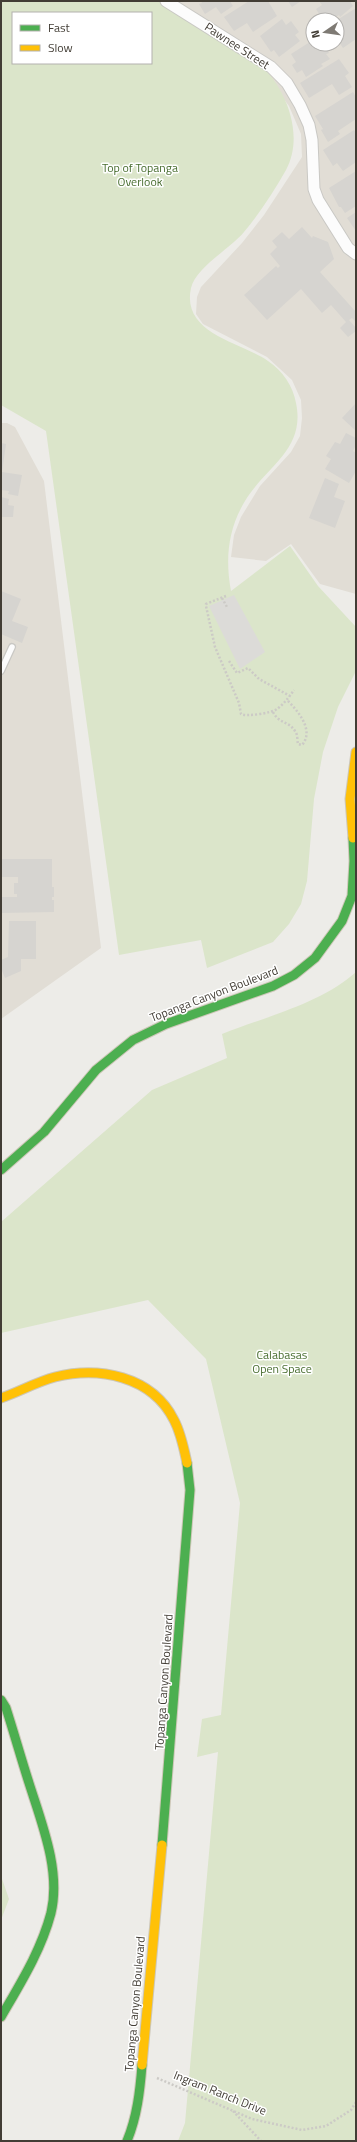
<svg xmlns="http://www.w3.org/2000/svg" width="357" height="2142" font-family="'Titillium Web',sans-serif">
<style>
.residential{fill:#e1ddd5;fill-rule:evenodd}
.green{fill:#dbe5ca;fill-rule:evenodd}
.parking{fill:#dcdbd8}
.building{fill:#d6d4d0}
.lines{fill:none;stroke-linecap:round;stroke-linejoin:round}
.lane-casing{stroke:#c9c8c4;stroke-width:8}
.street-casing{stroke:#c9c8c4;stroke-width:13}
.fast-casing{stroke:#cdc7b7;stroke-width:11}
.slow-casing{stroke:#cdc7b7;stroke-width:11}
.path{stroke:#cccac6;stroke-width:2.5;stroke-dasharray:2 2;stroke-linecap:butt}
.lane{stroke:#fcfcfc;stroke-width:5.5}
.street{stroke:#fcfcfc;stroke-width:11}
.fast{stroke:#4caf50;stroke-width:9}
.slow{stroke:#ffc107;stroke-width:9}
.labels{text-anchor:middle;stroke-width:3;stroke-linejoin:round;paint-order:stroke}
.street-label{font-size:12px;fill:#423d35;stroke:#fff}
.park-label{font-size:12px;fill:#486d2f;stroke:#fff}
</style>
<rect width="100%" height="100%" fill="#edece8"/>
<path class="residential" d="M152 1H356V594L320 584 291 544 266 561 231 557 234 535 241 517 260 486 291 452 300 436 302 418 301 400 292 380 267 357 203 324 196 314 197 297 201 287 242 243 264 215 302 157 301 134 289 106 268 78ZM313 20H337V44H313Z
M1 423H7L15 427 44 481 101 948 1 1019Z"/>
<path class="green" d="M1 1C40 1 78 1 117 1 134 1 152 0 168 1 178 2 198 20 207 26 222 36 238 46 253 58 284 82 306 133 286 170 274 191 260 213 244 232 230 249 196 267 191 288 181 334 241 342 268 361 283 371 293 386 296 403 306 450 265 467 245 501 228 529 225 559 231 591L290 546 318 586 356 627V671L338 707 323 752 314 799 307 881 301 904 289 924 273 942 207 968 201 940 119 955 46 431 1 405ZM13 13H151V63H13Z
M356 972V2141H178L185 2123 218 1752 197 1757 202 1719 221 1715 240 1503 206 1359 148 1300 1 1333V1222L152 1090 227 1058 222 1034C265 1017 322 1003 356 972Z
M1 1876 9 1899 1 1920Z"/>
<path class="parking" d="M234 595 265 652 240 669 209 606Z"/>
<path class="building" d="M201 1H230L233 6 221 14 216 7 205 14 199 4 202 3Z
M249 1H268L277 16 253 32 247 23 234 31 224 17Z
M288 1H301L292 7Z
M319 1H350L353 6 340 17 339 15 331 20H323L316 9 322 5Z
M356 8V39L343 48 337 39V20Z
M282 19 286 25 291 21 299 32 295 35 300 41 279 57 274 50 271 52 260 36Z
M313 40V44H324L329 53 326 54 330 59 321 64 323 66 306 77 302 70 297 73 292 65 296 62 291 54Z
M339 59 349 73 345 76 352 87 339 95 332 84 309 98 300 83Z
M353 92 356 97V119L338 131 340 134 328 142 321 130 323 129 315 116Z
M354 130 356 133V162L343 171 337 163 333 166 323 150Z
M356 171V206L345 213 341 207H339L329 188Z
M356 212V231L347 218Z
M302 227 312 238 313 236 328 242 334 259 320 272 356 312V322L352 318 349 320 356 328V331L348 337 340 328 346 322 331 305 322 313 301 289 267 320 244 295 276 266 278 268 280 266 270 254 277 247 272 241 282 232 289 239Z
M356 403V431L342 418Z
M346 433 356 438V445L353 451 356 453V471L349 483 325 469 331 459 326 456 335 442 340 444Z
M1 443 6 444 2 472 22 475 18 496 8 494 9 491 1 490Z
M325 478 339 484 334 497 345 501 335 528 309 518Z
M1 497 9 499 8 505 14 506 13 517H1Z
M1 591 21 599 12 621 28 627 22 643 1 634Z
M1 859H52V887H54V897H52V900H54V912L1 913V897H17V894H14V883H18V877H1Z
M9 921H36V959H21V971L5 978 1 968V960L8 957Z"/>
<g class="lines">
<defs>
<path id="lane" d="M1 671 12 647"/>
<path id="street" d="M166 1 271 67 287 83 300 105 309 125 312 140 314 189 318 200 348 248 356 254"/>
<path id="fast" d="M1 1170 44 1132 96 1070 133 1040 166 1024 273 986 294 975 315 958 342 921 352 896 354 861 353 838
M1 1700 6 1708C14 1733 21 1758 29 1783 42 1824 61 1871 51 1913 41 1951 20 1984 1 2017
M162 1845 190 1490 187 1463
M127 2141C137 2117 140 2091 142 2065"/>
<path id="slow" d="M353 838 350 799 356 752
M1 1398C19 1392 36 1382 55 1377 99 1366 152 1376 174 1420 181 1433 184 1449 187 1463
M142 2065 162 1845"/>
</defs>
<use href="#lane" class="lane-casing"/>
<use href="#street" class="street-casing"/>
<use href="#fast" class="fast-casing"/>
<use href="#slow" class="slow-casing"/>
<path class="path" d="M226 596 206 604V606L215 647 239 703 241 714C246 717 272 713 277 709 284 704 289 697 294 690
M222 598 227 607
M229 661 237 673 248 668 259 679 290 696
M273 712C279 724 289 721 295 731 298 735 297 740 298 744L302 745C315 730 297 710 287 700
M157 2078 252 2119 302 2130 326 2126 351 2110 356 2102
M233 2111 261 2141"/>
<use href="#lane" class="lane"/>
<use href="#street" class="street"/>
<use href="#fast" class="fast"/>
<use href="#slow" class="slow"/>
</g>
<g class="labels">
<g class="street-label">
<text transform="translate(237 46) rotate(33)" y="4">Pawnee Street</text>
<text transform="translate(214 994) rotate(-21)" y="4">Topanga Canyon Boulevard</text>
<text transform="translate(164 1682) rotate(-86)" y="4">Topanga Canyon Boulevard</text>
<text transform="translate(135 2004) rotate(-85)" y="4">Topanga Canyon Boulevard</text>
<text transform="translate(220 2093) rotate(22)" y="4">Ingram Ranch Drive</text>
</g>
<g class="park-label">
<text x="140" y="172">Top of Topanga<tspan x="140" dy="14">Overlook</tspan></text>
<text x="282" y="1359">Calabasas<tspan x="282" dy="14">Open Space</tspan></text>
</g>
</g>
<rect width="357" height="2142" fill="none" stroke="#423d35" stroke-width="4"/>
<rect x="12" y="12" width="140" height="52" fill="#ffffff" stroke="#b3b1ae"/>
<rect x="20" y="25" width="20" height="6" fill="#4caf50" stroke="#b3b1ae"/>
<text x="48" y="32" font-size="12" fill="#423d35">Fast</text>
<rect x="20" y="45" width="20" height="6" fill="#ffc107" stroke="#b3b1ae"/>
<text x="48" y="52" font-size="12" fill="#423d35">Slow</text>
<g transform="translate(325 32) rotate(257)"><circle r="19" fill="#ffffff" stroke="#b3b1ae"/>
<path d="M0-3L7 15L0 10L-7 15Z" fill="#7e7a74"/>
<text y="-6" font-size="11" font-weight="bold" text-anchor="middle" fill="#423d35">N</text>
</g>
</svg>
